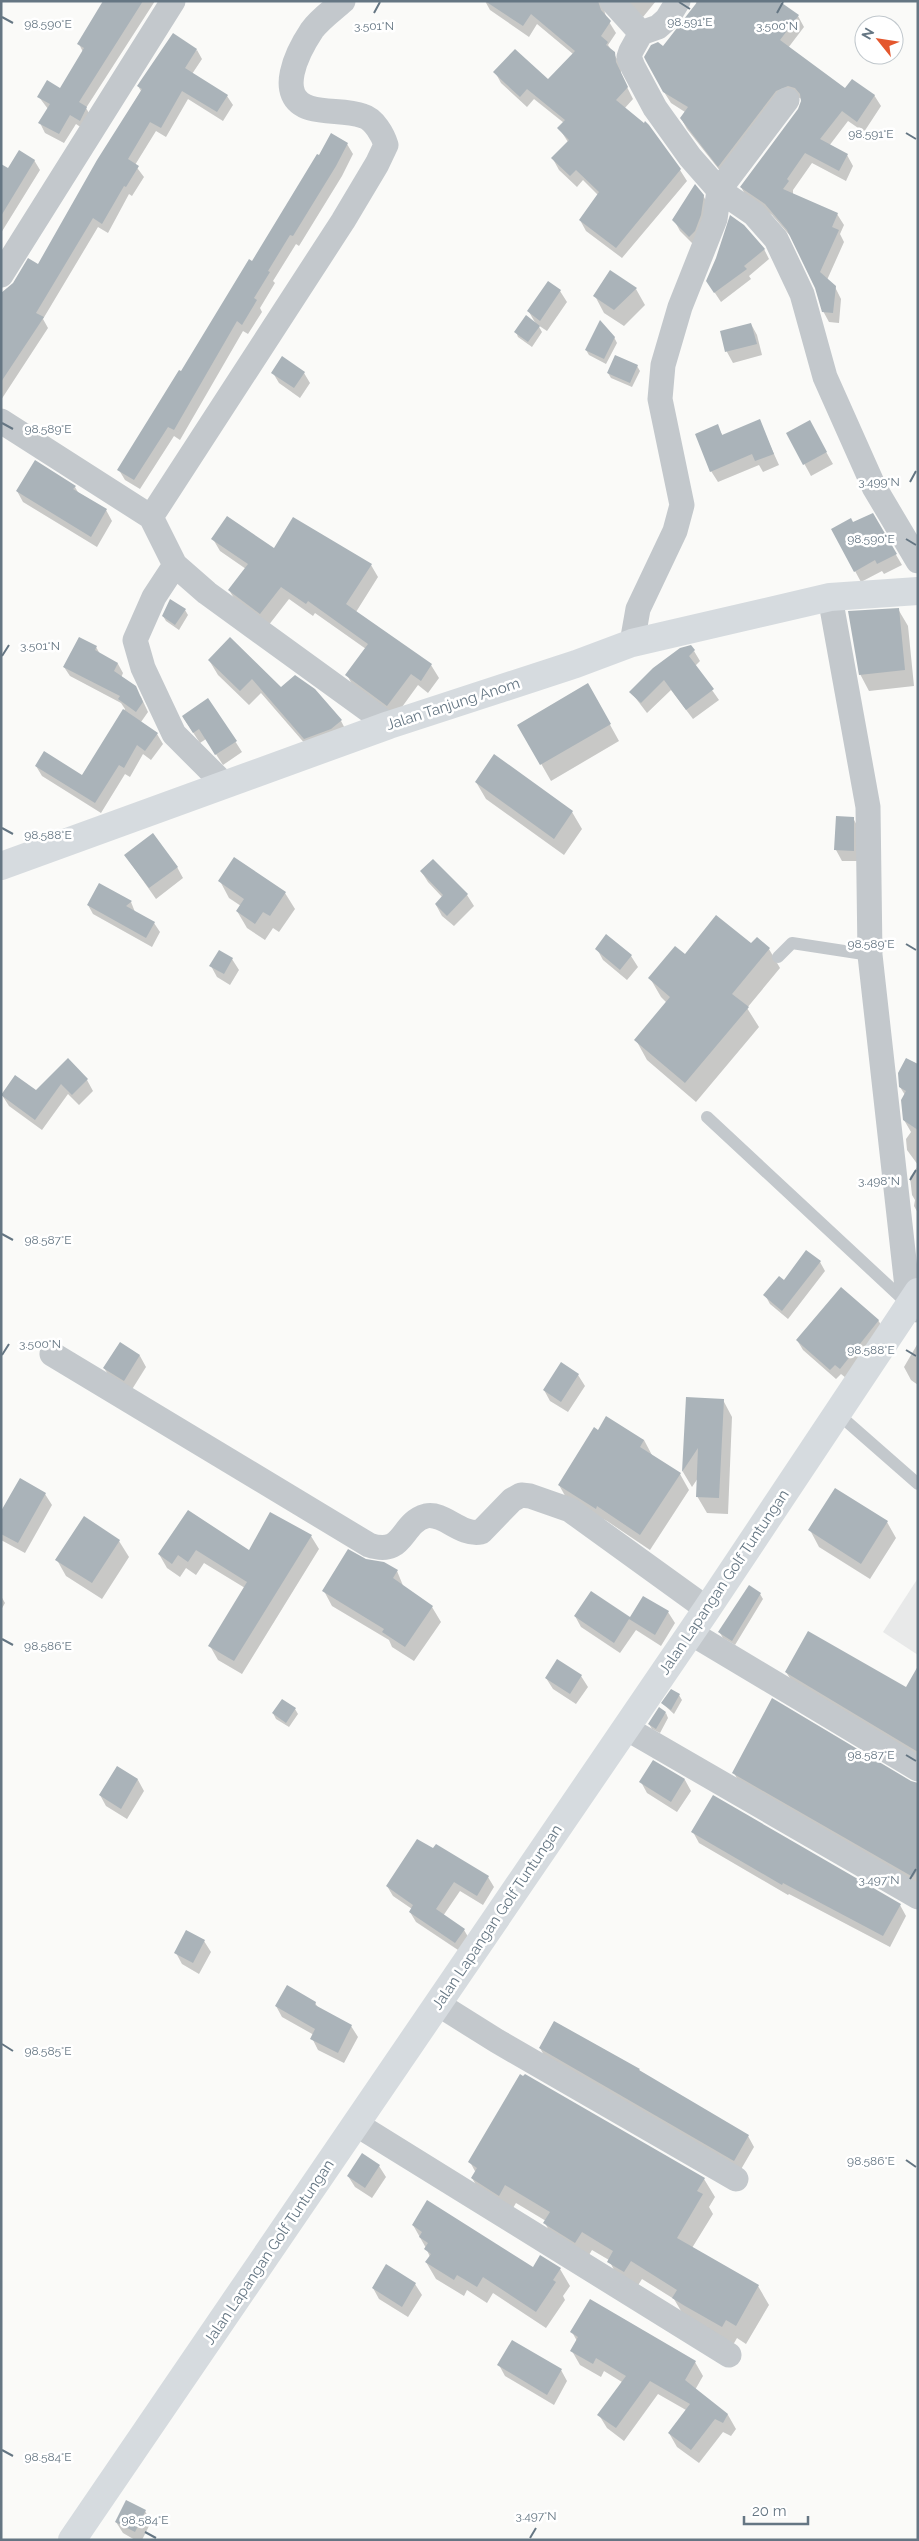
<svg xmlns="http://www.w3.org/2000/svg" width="919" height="2541" font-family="Raleway,sans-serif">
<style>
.built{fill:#e8e9e9}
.shadow{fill:#0003}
.building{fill:#aab3b9}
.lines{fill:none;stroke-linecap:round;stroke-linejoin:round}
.lane{stroke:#c3c8cc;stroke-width:12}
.street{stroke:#c3c8cc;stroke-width:25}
.secondary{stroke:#d6dbdf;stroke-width:28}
.primary{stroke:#d6dbdf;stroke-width:28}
.ticks{fill:none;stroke:#657683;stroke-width:2}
.labels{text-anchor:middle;stroke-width:5;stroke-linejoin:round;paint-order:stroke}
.street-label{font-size:15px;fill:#657683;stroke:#fff}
.ticks-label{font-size:12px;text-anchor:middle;fill:#657683;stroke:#fff;stroke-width:5;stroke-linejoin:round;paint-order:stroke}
</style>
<rect width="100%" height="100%" fill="#fafaf8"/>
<path class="built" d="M918 1578V1655L883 1632Z"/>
<path class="shadow" d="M115 1H155L86 108 92 118 85 130 76 124 64 143 45 133 40 123 48 109 39 97 61 89 83 52 79 44Z
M485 1H609L604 9 606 17 616 33 608 45 621 65V75L633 99 624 109 680 170 687 181 622 258 586 231 580 220 598 195 583 180 577 187 559 170 553 159 568 142 559 128 564 123 534 99 527 107 501 83 495 72 548 81 573 54 537 24 529 37 490 10Z
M627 1H656L643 17Z
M695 1H777L798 16 804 27 788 48 846 90 874 95 881 106 864 132 848 121 829 146 847 155 853 166 846 181 812 163 793 190V195L837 214 844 225 840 234 844 242 827 280 835 287 841 299 839 323 829 322 823 311 816 288 792 238 772 215 747 198 741 187 800 109 802 99 795 96 725 177 687 129 681 118 685 112 671 103 664 92V47L697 4Z
M197 50 202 59 192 74 227 96 233 105 223 121 188 99 166 137 156 131 135 165 144 177 132 196 129 194 108 233 98 227 43 319 48 328 1 400V294L38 266 141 91 138 86Z
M347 144 353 154 342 176 299 246 296 244 273 281 275 283 260 308 262 312 248 334 243 331 180 440 174 436 140 489 125 480 119 470 320 157Z
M34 160 40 170 1 233V165L8 170Z
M703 195 709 207 696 247 680 231 674 220Z
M764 249 769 259 749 276 751 279 721 302 707 281Z
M549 283 560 291 567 302 547 331 538 325 542 332 532 347 518 337 516 332 536 324 529 312Z
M636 289 645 305 624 326 604 313 595 296Z
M751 324 757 335 762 355 733 363 727 352 722 332Z
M614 337 617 343 606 364 589 355 586 350Z
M637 366 640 371 632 387 611 378 608 373Z
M273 373H304L310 383 300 398 279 383Z
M759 421 779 465 763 472 759 465 718 482 711 471 717 426 723 436Z
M809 422 833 464 811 476 788 434Z
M75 487 79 494 106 510 112 521 97 547 23 502 17 491Z
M872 514 902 565 884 574 882 571 861 582 855 571 853 523Z
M293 519 371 565 378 577 356 612 431 665 439 678 428 693 418 685 394 718 354 688 347 675 366 649 315 613 313 616 289 599 268 626 237 603 229 590 246 569 220 551 213 539 274 550Z
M898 609 908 626 914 686 869 691 860 674Z
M185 610 188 615 179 630 166 621 163 616Z
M96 647 100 654 118 664 123 673 121 678 141 697 148 712 141 722 157 734 163 744 151 760 143 754 130 777 125 774 101 813 42 776 36 766 83 777 125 709 121 703 70 676 64 667Z
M694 651 700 661 695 666 719 700 693 719 671 690 647 713 631 692Z
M209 660 281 688 314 690 341 721 349 736 313 753 261 693 249 705 218 675Z
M588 685 619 741 551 781 519 725Z
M183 717 235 741 242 752 223 765 206 739 200 743Z
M495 756 572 812 582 829 564 855 486 799 476 782Z
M853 818 859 829 860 861H842L836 850Z
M125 855 177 867 183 878 156 899Z
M433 860 467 895 474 906 454 926 442 916 436 905 443 898 428 882 421 871Z
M220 881 285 893 295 909 279 932 273 928 265 940 247 928 237 911 241 906 229 898Z
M100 885 131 902 135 912 154 923 160 932 152 947 93 914 88 905Z
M751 945 769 949 780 968 747 1008 759 1027 696 1102 647 1060 636 1040 667 1003 661 997 650 978 685 955Z
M597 949 631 956 638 967 627 980 603 960Z
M232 959 239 970 230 985 217 977 211 966Z
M68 1060 87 1080 93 1091 79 1105 68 1094 42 1130 9 1106 2 1095 36 1092Z
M918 1066V1165L907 1150 906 1139 911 1132 904 1120 905 1095 900 1087Z
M918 1166V1213L914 1206 915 1200 912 1195 910 1177Z
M820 1262 825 1271 788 1319 770 1304 765 1295Z
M878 1320 884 1330 846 1378 841 1374 836 1379 803 1350 797 1340Z
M120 1343 140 1356 146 1367 131 1391 111 1379 104 1368Z
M918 1343V1385L911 1380 904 1367Z
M561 1364 578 1375 585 1386 568 1412 550 1401 544 1390Z
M687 1398 723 1400 732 1417 728 1514 707 1513 697 1496 698 1478 692 1487 683 1472Z
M598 1432 644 1440 653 1457 680 1474 689 1490 650 1550 607 1521 568 1501 559 1485Z
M45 1494 52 1505 25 1553 1 1540V1513Z
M188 1512 250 1552 311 1536 319 1549 242 1674 218 1660 210 1646 245 1588 204 1563 196 1575 186 1568 180 1577 167 1568 159 1554Z
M887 1522 896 1538 870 1579 819 1547 810 1530Z
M119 1541 129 1557 102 1599 66 1576 57 1560Z
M365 1560 397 1571 404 1588 432 1607 441 1622 414 1661 392 1647 389 1640 332 1606 324 1591Z
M749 1587 760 1594 763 1599 735 1645 723 1638 720 1633Z
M1 1596 5 1603 1 1610Z
M668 1612 675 1623 661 1646 636 1630 620 1653 581 1627 575 1616 631 1619Z
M786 1672 918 1689V1758L793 1683Z
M581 1676 588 1687 576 1704 553 1689 546 1678Z
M679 1695 682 1700 674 1714 663 1704Z
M295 1709 298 1714 289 1727 276 1719 273 1713Z
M666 1713 668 1718 660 1733 652 1729 649 1724Z
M653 1762 685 1780 691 1791 677 1812 647 1793 641 1782Z
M117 1767 138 1780 144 1791 127 1819 106 1806 100 1795Z
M734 1773 918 1783V1887L740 1784Z
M693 1832 900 1905 906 1916 890 1947 789 1894 788 1895 699 1843Z
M488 1877 494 1887 483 1905 460 1891 443 1916 464 1930 470 1940 461 1952 416 1922 410 1912 412 1909 393 1896 387 1886Z
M204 1941 211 1952 199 1974 182 1964 176 1953Z
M315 2003 319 2009 351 2026 358 2037 344 2063 318 2050 312 2038 314 2035 282 2017 276 2006Z
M554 2022 639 2070 641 2073 748 2136 754 2147 740 2171 546 2059 540 2048Z
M362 2155 379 2166 386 2177 372 2198 355 2187 348 2176Z
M470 2162 704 2179 715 2197 709 2207 713 2214 692 2248 758 2286 769 2305 746 2344 737 2338 733 2345 684 2316 674 2299 642 2279 635 2290 619 2280 609 2260 592 2250 586 2260 555 2242 545 2223 546 2221 516 2203 510 2213 483 2197 472 2178 476 2173Z
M413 2225 533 2268 560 2269 570 2286 563 2296 565 2300 546 2328 493 2293 487 2303 467 2290 464 2296 436 2279 426 2262 430 2257 426 2248Z
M415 2284 422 2295 408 2317 379 2299 373 2288Z
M572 2332 695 2362 703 2376 695 2390 728 2415 736 2429 731 2436 723 2432 699 2463 677 2447 669 2433 686 2410 658 2394 624 2441 607 2428 599 2415 622 2382 604 2371 601 2377 580 2365 572 2351 577 2341Z
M499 2365 561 2370 567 2381 554 2405 505 2376Z
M145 2511 151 2522 142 2540H135L123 2533 116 2522Z"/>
<path class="building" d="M103 1H143L79 102 87 107 80 121 70 115 59 134 38 123 50 104 37 97 47 80 60 88 84 48 77 44Z
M485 1H598L601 10 611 21 601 36 608 42 606 45 615 52 616 62 628 87 616 100 644 123 645 121 649 125 681 169 616 248 579 220 599 192 576 170 570 176 551 158 569 140 557 128 565 120 527 89 520 97 493 72 515 49 548 79 575 51 531 14 523 26Z
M698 1H779L799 15 780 40 845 88 852 79 875 95 857 122 842 111 820 139 848 154 839 171 805 153 787 179 789 181 783 189 838 213 832 227 839 230 820 272 836 286 833 313 822 312 815 288 787 230 765 204 740 187 798 109 801 101 800 94 795 88 788 86 776 91 718 167 680 118 688 107 663 92 646 61 644 57 651 45 658 42 663 46Z
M173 33 197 49 185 68 228 95 217 112 182 91 161 128 150 122 128 159 139 166 126 187 124 186 102 224 93 218 36 313 44 317 1 382V293L13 283 28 258 38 264 97 160 142 89 137 86Z
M331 133 348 143 336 166 293 236 290 235 268 271 270 272 254 298 257 300 242 325 237 321 174 430 168 427 134 480 117 470 179 370 181 371 249 259 252 261 317 154 319 155Z
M19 150 35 160 1 216V164L8 168Z
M695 184 704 195 701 215 695 231 689 237 672 220Z
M730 215 744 225 765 249 744 266 747 269 714 293 706 281 716 258Z
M610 270 637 288 614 310 593 296Z
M548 281 561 290 540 321 527 311Z
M526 315 540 326 528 342 514 332Z
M600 320 615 337 604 359 585 350Z
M751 323 757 344 725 352 720 331Z
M615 355 638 365 630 383 607 373Z
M282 356 305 372 294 388 271 373Z
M760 419 774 454 755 461 752 454 710 472 695 434 718 424 722 435Z
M810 420 827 452 803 465 786 433Z
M35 460 76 486 73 489 107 509 91 537 16 491Z
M873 513 897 554 877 564 875 560 854 572 831 529 851 518 853 522Z
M227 516 274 548 293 517 372 564 346 604 432 664 421 681 411 674 387 706 345 675 368 644 308 601 306 604 281 587 260 614 228 590 248 564 211 539Z
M170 599 186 609 175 625 162 616Z
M899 608 905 670 859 675 848 611Z
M79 637 97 646 95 650 118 663 114 671 136 686 143 702 136 712 118 699 120 696 63 667Z
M230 637 281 687 295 675 315 689 342 720 331 729 304 739 252 679 240 691 208 660Z
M691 645 695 650 689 656 714 689 686 710 664 680 641 703 629 692 653 668 680 648Z
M588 683 611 724 540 765 517 725Z
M208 698 237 741 215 755 199 729 193 733 182 716Z
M123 709 158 733 145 751 137 745 124 768 119 765 95 803 35 766 44 751 82 775Z
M494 754 573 811 554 839 475 782Z
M836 816 854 817V851L834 850Z
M153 833 178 867 149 888 124 855Z
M234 857 286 892 270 916 263 912 255 924 236 911 244 899 218 881Z
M433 859 468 894 447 916 435 904 443 895 420 871Z
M99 883 132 901 126 906 155 922 146 938 87 905Z
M716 915 751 943 757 937 770 948 732 994 749 1007 685 1083 634 1040 670 997 648 978 675 946 685 954Z
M606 934 632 955 620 970 595 949Z
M219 950 233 958 224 974 209 966Z
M68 1058 88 1079 72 1095 61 1084 35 1120 1 1095 15 1075 36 1090Z
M906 1058 918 1064V1130L903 1120 901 1100 906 1091 899 1087 898 1073Z
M806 1250 821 1261 782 1311 763 1295 779 1276 784 1280Z
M841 1287 879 1320 840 1369 835 1365 830 1370 796 1340Z
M120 1342 140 1355 124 1381 103 1368Z
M561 1362 579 1374 561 1402 543 1390Z
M686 1397 724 1399 719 1498 696 1497 698 1448 682 1472Z
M606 1416 644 1440 640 1447 681 1473 640 1535 597 1506 596 1509 558 1485 594 1427 598 1430Z
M20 1478 46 1493 18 1543 1 1534V1511Z
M835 1488 888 1521 861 1564 808 1530Z
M188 1510 249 1550 270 1512 312 1535 234 1661 208 1646 247 1582 196 1550 188 1562 178 1555 172 1564 158 1554Z
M84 1516 120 1540 92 1583 55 1560Z
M348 1549 366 1559 384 1562 398 1570 393 1578 433 1606 405 1647 382 1632 384 1629 322 1591Z
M749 1585 761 1593 732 1641 718 1632Z
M591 1591 630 1617 643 1596 669 1611 655 1635 629 1619 614 1643 574 1616Z
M808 1631 906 1687 918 1666V1752L785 1672Z
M557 1659 582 1675 570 1694 545 1678Z
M671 1689 680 1694 671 1710 661 1703Z
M772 1698 911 1781 918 1783V1869L913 1877 732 1773Z
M282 1699 296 1708 286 1723 272 1713Z
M659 1707 666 1712 656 1729 648 1724Z
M653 1760 685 1779 671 1802 639 1782Z
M117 1766 138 1779 121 1809 99 1795Z
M713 1795 901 1904 883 1936 783 1883 782 1885 691 1832Z
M417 1839 433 1848 436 1844 489 1876 477 1896 454 1882 436 1909 465 1929 455 1943 409 1912 413 1905 386 1886Z
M186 1930 205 1940 193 1963 174 1953Z
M287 1985 316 2002 315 2005 352 2025 338 2053 310 2039 315 2029 275 2006Z
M554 2021 640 2069 639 2070 749 2135 734 2161 539 2048Z
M520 2074 523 2076 525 2074 705 2178 697 2191 703 2194 677 2238 759 2285 736 2326 726 2320 722 2327 685 2306 672 2298 677 2290 631 2261 624 2272 607 2262 613 2251 582 2232 575 2243 543 2223 550 2212 505 2185 499 2196 471 2178 477 2168 468 2162Z
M362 2153 380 2165 365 2188 347 2176Z
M427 2200 533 2267 540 2255 561 2268 553 2280 556 2282 536 2312 483 2277 477 2287 457 2275 454 2280 425 2262 431 2254 424 2249 428 2243 419 2237 422 2232 412 2225Z
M386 2264 416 2283 402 2307 372 2288Z
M590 2299 696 2361 685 2380 728 2414 723 2423 715 2419 691 2450 668 2433 690 2404 650 2381 616 2428 597 2415 626 2376 596 2358 593 2364 570 2351 578 2337 570 2332Z
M512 2340 562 2369 547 2395 497 2365Z
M126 2500 146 2510 135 2532 115 2522Z"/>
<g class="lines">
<path class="lane" d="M778 957 792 943 870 955
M707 1117 907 1303
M837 1413 918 1484"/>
<path class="street" d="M612 1 641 33
M678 1 667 19 658 27 641 33 631 51 629 57 633 67 655 108 690 157 719 190 754 214 776 239 802 294 825 377 874 487 918 561
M1 275 173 1
M1 421 151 517 175 565 207 593 389 725
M151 517 343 221 377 164 386 145C383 135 374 119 363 116 346 110 327 113 310 108 274 97 298 51 312 30 320 19 333 10 343 1
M175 565 154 597 135 640 143 668 174 734 224 784
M830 597 868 807 870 955 909 1305 918 1310
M632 643 638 609 675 531 682 505 660 399 663 365 680 307 715 219 719 190 787 100
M52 1354 369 1545C405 1557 400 1523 426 1516 444 1512 460 1536 481 1532L512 1500 521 1495 530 1496 570 1510 707 1609
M691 1633 918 1769
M626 1728 918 1897
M438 2004 497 2041 736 2179
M356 2124 729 2355"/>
<path class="secondary" d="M72 2540 707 1609 918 1292"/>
<path class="primary" d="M1 866 389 725 576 664 632 643 830 597 918 591"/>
</g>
<path class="ticks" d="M679 2 690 9M374 13 380 2M777 13 783 2M2 17 13 23M906 133 916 139M2 423 13 429M910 482 916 471M906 539 916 545M2 656 9 645M2 828 13 834M906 944 916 950M910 1180 916 1170M2 1234 13 1240M906 1350 916 1356M2 1355 9 1344M2 1639 13 1645M906 1755 916 1761M910 1879 916 1869M2 2044 13 2051M906 2160 916 2167M2 2450 13 2456M145 2532 156 2538M530 2538 536 2528"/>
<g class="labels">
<g class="street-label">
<text transform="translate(453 704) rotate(-18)" y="5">Jalan Tanjung Anom</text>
<text transform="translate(724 1582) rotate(-56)" y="5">Jalan Lapangan Golf Tuntungan</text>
<text transform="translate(497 1917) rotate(-56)" y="5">Jalan Lapangan Golf Tuntungan</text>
<text transform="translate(269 2252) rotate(-56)" y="5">Jalan Lapangan Golf Tuntungan</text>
</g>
</g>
<g class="ticks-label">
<text x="690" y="26">98.591°E</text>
<text x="48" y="28">98.590°E</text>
<text x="374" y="30">3.501°N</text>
<text x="777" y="30">3.500°N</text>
<text x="871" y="138">98.591°E</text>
<text x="48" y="433">98.589°E</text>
<text x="879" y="486">3.499°N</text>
<text x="871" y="543">98.590°E</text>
<text x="40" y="650">3.501°N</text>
<text x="48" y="839">98.588°E</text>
<text x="871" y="948">98.589°E</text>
<text x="879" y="1185">3.498°N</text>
<text x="48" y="1244">98.587°E</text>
<text x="40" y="1348">3.500°N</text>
<text x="871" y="1354">98.588°E</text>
<text x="48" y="1650">98.586°E</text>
<text x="871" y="1759">98.587°E</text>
<text x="879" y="1884">3.497°N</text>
<text x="48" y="2055">98.585°E</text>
<text x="871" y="2165">98.586°E</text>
<text x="48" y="2461">98.584°E</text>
<text x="536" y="2520">3.497°N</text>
<text x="145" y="2524">98.584°E</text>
</g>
<rect width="919" height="2541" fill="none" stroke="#657683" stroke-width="5"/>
<g transform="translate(879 40) rotate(300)"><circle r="24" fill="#ffffff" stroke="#c1c8cd"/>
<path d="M0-4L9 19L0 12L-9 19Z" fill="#e4572e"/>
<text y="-8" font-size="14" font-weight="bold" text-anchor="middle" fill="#657683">N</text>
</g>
<path d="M744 2516v8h64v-8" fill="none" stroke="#657683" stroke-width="2.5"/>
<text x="752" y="2516" font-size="15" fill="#657683" stroke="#ffffff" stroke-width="4" paint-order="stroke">20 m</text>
</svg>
